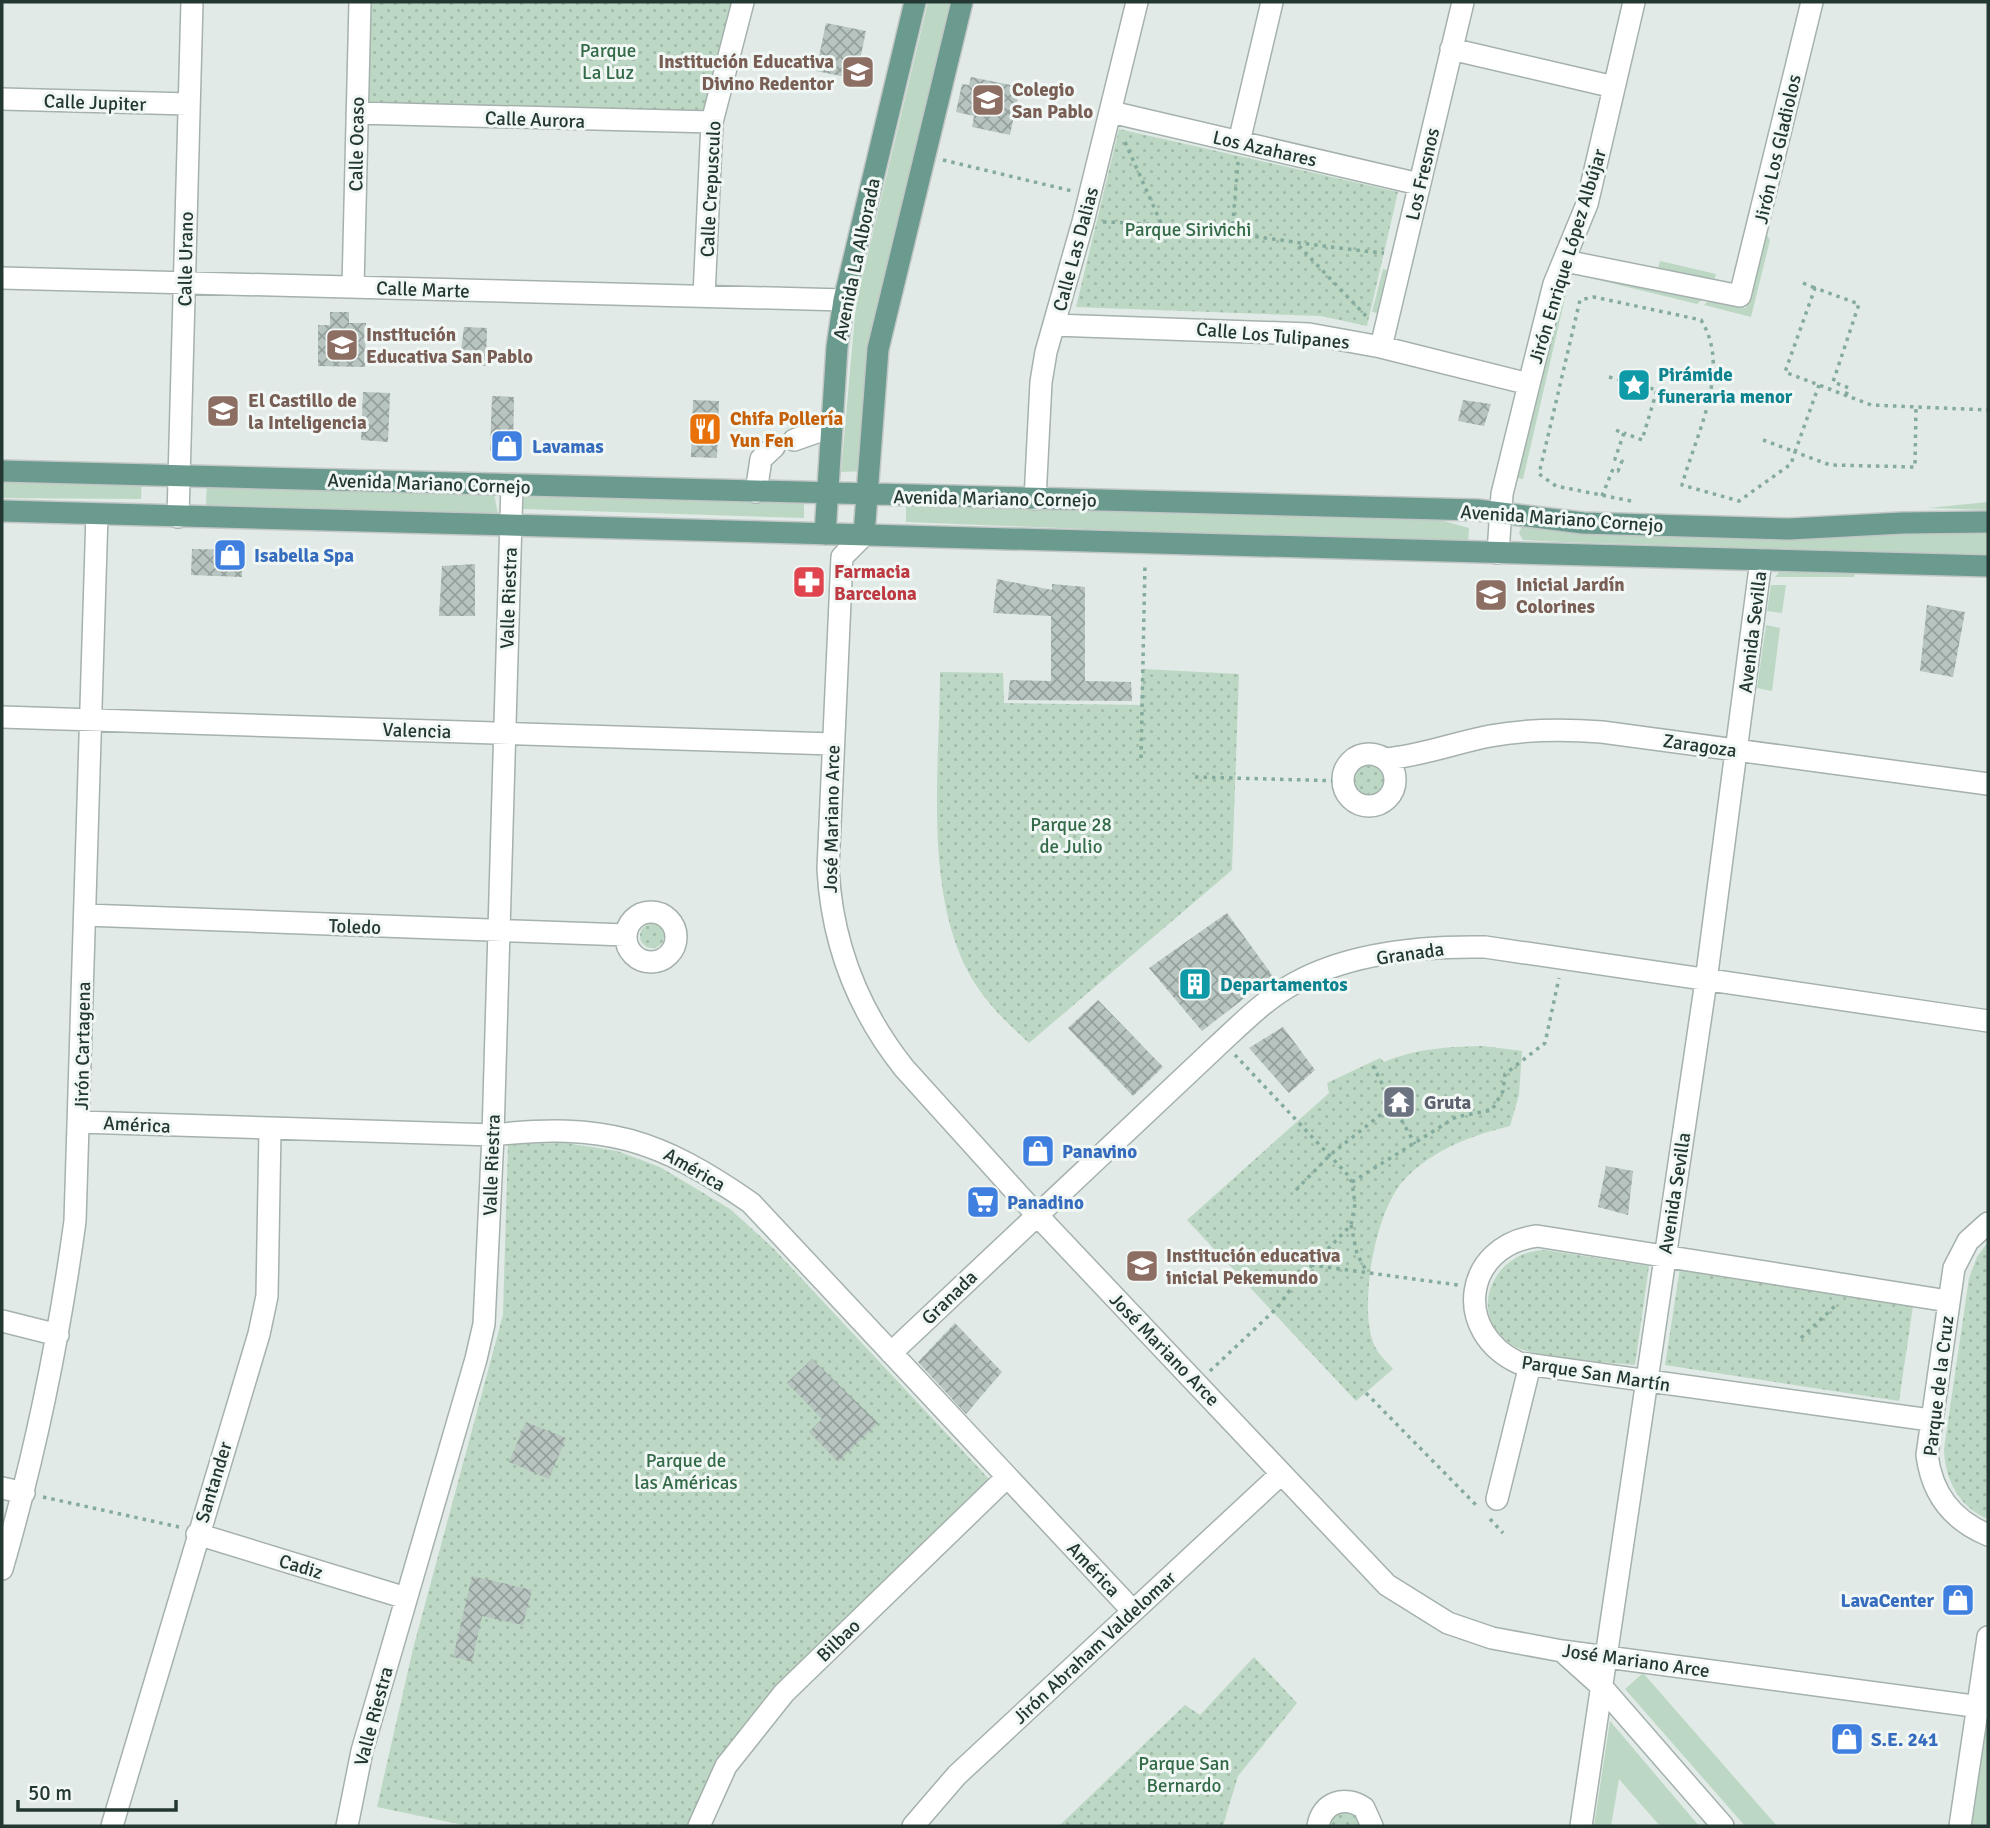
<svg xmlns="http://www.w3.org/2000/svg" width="1990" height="1828" font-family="Signika,sans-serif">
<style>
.grass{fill:#bcd8c4}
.park{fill:url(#park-dots)}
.building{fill:url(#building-cross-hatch)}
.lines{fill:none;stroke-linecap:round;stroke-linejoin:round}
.minor-casing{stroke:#a5b1ad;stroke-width:24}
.major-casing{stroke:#c2c7c6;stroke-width:24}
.path{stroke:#85aa9e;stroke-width:3.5;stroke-dasharray:3.5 5;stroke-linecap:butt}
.minor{stroke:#fff;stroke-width:21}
.major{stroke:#6b9a8e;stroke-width:21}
.labels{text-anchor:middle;stroke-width:6;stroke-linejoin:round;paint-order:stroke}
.park-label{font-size:19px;fill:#336a48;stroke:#f1f7f4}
.education-label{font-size:19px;font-weight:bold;fill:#785e54;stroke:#f1f7f4;text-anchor:start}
.street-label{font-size:19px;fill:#243833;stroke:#f1f7f4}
.culture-label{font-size:19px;font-weight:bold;fill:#0d838f;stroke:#f1f7f4;text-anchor:start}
.food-label{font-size:19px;font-weight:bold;fill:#c56008;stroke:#f1f7f4;text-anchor:start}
.shop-label{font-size:19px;font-weight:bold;fill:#366cbe;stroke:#f1f7f4;text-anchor:start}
.health-label{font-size:19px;font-weight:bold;fill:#be3a42;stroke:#f1f7f4;text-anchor:start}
.worship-label{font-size:19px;font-weight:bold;fill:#5b616d;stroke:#f1f7f4;text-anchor:start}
</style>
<defs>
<pattern id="park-dots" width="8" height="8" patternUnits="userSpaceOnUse" patternTransform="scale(1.75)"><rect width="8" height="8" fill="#bcd8c4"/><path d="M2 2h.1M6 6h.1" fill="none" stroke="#a1baa9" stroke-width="1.8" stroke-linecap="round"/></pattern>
<pattern id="building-cross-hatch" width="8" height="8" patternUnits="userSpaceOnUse" patternTransform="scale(1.75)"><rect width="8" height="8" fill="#b7c4bf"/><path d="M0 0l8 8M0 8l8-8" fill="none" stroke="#95a09c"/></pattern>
</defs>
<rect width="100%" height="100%" fill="#e1eae6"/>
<path class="grass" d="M928 2H952L865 471 841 472 856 304Z
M1765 232 1770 240 1751 317 1704 305 1709 300 1746 308Z
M1660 261 1716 274 1714 281 1658 268Z
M1383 269 1387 270 1377 313 1372 312Z
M1584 269 1704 298 1697 304 1582 276Z
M1562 284 1568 285 1523 479 1517 478Z
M2 472 142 475 141 499 2 498Z
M207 481 493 489 498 514 206 505Z
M524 489 804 497V518L523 509Z
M906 499 1418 514 1469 528 1468 544 906 522Z
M1988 502V510L1928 508Z
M1522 526 1603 533 1768 539 1988 530V555L1562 542 1523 540 1519 533Z
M1780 571H1855L1854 577H1775Z
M1771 585H1786L1782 613 1767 611Z
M1766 625 1780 628 1772 691 1757 688Z
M1643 1673 1777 1826H1745L1625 1689Z
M1610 1721 1699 1826H1660L1619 1779 1611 1826H1594Z
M1985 1731H1988V1814L1986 1826H1972Z"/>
<path class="park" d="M360 2H743L712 122 357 113Z
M1119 129 1398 192 1367 326 1321 316 1076 307Z
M1142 669 1239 674 1232 870 1029 1043C1011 1026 992 1009 978 988 921 904 940 769 940 672L1003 673 1004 703 1140 705Z
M1352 779a17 17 0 1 1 34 0a17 17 0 1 1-34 0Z
M640 936a12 12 0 1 1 24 0a12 12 0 1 1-24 0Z
M1483 1046 1522 1051 1519 1095 1510 1126C1470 1136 1434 1149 1405 1179 1376 1208 1360 1299 1372 1339 1375 1351 1385 1360 1393 1369L1356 1401 1187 1220 1329 1093 1327 1083 1380 1058 1384 1062C1418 1048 1447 1047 1483 1046Z
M566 1143 617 1151 660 1167 730 1209 773 1248 989 1479 984 1491 729 1746 688 1826H468L377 1807 413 1649 503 1315 508 1144Z
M1988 1242V1519C1959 1507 1945 1480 1944 1449L1969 1278 1977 1257Z
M1545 1250 1649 1266 1635 1365C1606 1362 1537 1359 1514 1346 1464 1316 1492 1251 1545 1250Z
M1680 1268 1913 1306 1899 1401 1665 1365Z
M1254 1657 1297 1703 1238 1776 1223 1826H1059L1185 1705 1200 1715Z
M1340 1812 1356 1815 1361 1826H1329L1332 1818Z"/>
<path class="building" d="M826 23 866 31 856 79 816 71Z
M971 77 1020 87 1010 135 972 127 974 116 956 112 962 84 969 85Z
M330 312H349V323H366L365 367 318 366V325H330Z
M464 327 487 328 486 366 459 365Z
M363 392 390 393 388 442 361 440Z
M492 396 514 397 513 452 490 451Z
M693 400 719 401 717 458 691 457Z
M1463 400 1491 404 1484 426 1458 421Z
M192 549 242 550V577L191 575Z
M475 564V616H439L442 566Z
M997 579 1052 590V584L1085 587V681L1131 682 1132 701 1008 700 1010 680 1051 681V616L993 613Z
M1927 605 1965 612 1953 677 1920 671Z
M1227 913 1273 976 1202 1031 1149 968Z
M1098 1000 1163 1067 1133 1096 1068 1028Z
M1283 1027 1315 1070 1289 1093 1249 1048Z
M1606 1166 1633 1171 1628 1215 1598 1207Z
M955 1323 1002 1372 966 1414 918 1362Z
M812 1359 878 1423 838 1462 809 1432 822 1419 787 1383Z
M526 1422 566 1438 549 1479 509 1462Z
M472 1576 532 1590 523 1625 482 1616 472 1662 453 1657Z"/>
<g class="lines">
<defs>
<path id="minor" d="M1451 49 1614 87
M2 99 189 104
M1111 112 1419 184
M357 113 712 122
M1239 142 1272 2
M1565 261 1740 296 1812 2
M2 278 844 300
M353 287 360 2
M704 296 712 122 743 2
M1054 325 1309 334 1381 347 1529 384
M1381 347 1463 2
M794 440 831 427
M756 492 761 459 774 447
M1035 499 1041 382 1046 352 1083 222 1137 2
M178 517 192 2
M864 535 842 557 828 869C832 943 858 1010 904 1068L1036 1214 1387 1585 1448 1623 1492 1638 1562 1651 1988 1708
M1498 553 1502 494 1529 384 1554 284 1587 204 1634 2
M2 717 833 744
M1343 780a26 26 0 1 1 52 0a26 26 0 1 1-52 0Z
M1385 759C1421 756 1454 743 1490 736 1528 729 1564 729 1602 732L1988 784
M626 937a25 25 0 1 1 50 0a25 25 0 1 1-50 0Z
M85 915 626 935
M80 1122 493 1135C604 1122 659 1139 751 1203L1132 1610
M1988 1223 1968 1241 1954 1268 1927 1455C1932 1494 1952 1520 1988 1535
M2 1321 58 1335
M891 1353 1215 1048C1240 1025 1265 999 1295 983 1351 952 1423 946 1485 947L1988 1021
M1930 1420 1519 1363C1452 1332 1463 1246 1537 1236L1948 1301
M2 1488 24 1493
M1497 1499 1530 1365
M197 1534 406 1598
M2 1569C35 1455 59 1339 75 1221L97 514
M1562 1651 1601 1686 1723 1826
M112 1826 259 1334 267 1296 270 1130
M347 1826 362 1751 476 1359 484 1324 493 1135 512 485
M699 1826 726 1766 784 1693 1007 1477
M913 1826 957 1775 1281 1474
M1318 1826C1322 1802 1345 1795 1364 1808L1372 1826
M1581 1826 1706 981 1761 560
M1960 1826 1988 1637"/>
<path id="major" d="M2 471 1477 510 1583 523 1789 529 1902 523 1988 522
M2 511 1988 566
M825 534 837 347 844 300 915 2
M864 535 878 349 962 2"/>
</defs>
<use href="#minor" class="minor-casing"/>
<use href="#major" class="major-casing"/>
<path class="path" d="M1125 142 1161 223
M943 160 1072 191
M1103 222C1197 224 1289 244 1384 253
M1232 233 1238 162
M1299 246 1366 316
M1803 283 1815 288
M1609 377 1657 390 1642 440 1624 433
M1846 395 1849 388 1833 382 1859 304 1815 288 1785 372 1871 405 1988 410
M1763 440 1795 452 1819 385
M1602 496 1613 469 1618 471 1622 461 1615 459 1624 433 1615 430
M1631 501 1556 486 1539 474 1580 300 1594 297 1701 320C1732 369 1696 434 1682 485L1739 501 1791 464 1795 452 1830 465 1915 467 1916 406
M1141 758 1145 564
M1195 777 1342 781
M1393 1105 1415 1144
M1352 1182 1456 1117 1492 1110 1503 1091 1505 1074 1545 1043 1559 978
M1296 1190 1330 1155 1393 1105 1371 1062
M1351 1225 1357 1254 1367 1272
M1311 1265 1458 1285
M1801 1338 1837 1304
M1210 1371 1277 1308 1295 1283 1351 1225 1355 1204 1352 1182 1347 1174 1235 1055
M1366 1393 1477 1506
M43 1497 179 1527
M1490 1519 1503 1533"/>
<use href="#minor" class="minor"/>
<use href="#major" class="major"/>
</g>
<defs>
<symbol id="school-square" viewBox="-11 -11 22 22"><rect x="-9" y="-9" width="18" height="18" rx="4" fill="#8d6e63" stroke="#f1f7f4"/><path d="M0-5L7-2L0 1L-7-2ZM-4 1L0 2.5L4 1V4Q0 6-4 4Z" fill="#fff"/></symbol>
<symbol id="sight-square" viewBox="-11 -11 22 22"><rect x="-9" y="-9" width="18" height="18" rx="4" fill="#0f9aa8" stroke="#f1f7f4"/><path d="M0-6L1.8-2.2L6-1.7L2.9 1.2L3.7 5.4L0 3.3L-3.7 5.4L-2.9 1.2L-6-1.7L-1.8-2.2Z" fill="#fff"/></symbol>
<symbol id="restaurant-square" viewBox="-11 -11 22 22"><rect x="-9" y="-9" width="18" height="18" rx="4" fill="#e8710a" stroke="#f1f7f4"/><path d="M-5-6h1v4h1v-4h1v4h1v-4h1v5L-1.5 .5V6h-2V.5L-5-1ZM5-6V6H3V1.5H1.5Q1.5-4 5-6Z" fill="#fff"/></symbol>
<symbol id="shop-square" viewBox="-11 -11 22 22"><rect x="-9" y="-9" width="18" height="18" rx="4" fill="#3f7fe0" stroke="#f1f7f4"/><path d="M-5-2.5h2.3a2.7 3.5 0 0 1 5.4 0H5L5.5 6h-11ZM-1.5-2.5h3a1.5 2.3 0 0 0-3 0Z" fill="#fff"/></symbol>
<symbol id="pharmacy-square" viewBox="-11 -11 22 22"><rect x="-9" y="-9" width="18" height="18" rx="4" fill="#e0444e" stroke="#f1f7f4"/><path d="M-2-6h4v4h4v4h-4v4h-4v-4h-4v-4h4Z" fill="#fff"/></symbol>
<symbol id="building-square" viewBox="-11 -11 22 22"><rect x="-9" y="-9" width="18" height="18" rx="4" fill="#0f9aa8" stroke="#f1f7f4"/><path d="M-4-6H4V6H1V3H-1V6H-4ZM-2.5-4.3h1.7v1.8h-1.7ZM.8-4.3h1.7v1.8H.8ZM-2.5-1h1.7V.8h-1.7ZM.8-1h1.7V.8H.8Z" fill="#fff"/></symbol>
<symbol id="temple-square" viewBox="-11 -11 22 22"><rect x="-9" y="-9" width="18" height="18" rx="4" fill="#6b7280" stroke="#f1f7f4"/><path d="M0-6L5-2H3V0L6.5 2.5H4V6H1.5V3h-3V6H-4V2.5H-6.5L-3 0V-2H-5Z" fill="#fff"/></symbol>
<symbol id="supermarket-square" viewBox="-11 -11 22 22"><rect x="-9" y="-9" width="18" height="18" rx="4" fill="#3f7fe0" stroke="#f1f7f4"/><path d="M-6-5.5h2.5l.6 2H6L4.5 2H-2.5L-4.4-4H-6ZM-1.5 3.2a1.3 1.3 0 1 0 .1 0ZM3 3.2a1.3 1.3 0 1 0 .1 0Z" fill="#fff"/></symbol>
</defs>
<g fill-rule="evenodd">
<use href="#school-square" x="839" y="53" width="38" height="38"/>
<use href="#school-square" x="969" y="81" width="38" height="38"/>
<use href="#school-square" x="323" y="326" width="38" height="38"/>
<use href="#sight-square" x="1615" y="366" width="38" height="38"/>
<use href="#school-square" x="204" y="392" width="38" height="38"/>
<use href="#restaurant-square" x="686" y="410" width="38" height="38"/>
<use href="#shop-square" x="488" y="427" width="38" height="38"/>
<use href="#shop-square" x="211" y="536" width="38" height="38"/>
<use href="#pharmacy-square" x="790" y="563" width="38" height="38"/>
<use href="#school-square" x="1472" y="576" width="38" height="38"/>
<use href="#building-square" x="1176" y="965" width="38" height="38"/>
<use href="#temple-square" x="1380" y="1083" width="38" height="38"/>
<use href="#shop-square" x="1019" y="1132" width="38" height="38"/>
<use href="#supermarket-square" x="964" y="1183" width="38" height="38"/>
<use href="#school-square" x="1123" y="1247" width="38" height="38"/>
<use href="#shop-square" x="1939" y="1581" width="38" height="38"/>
<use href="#shop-square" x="1828" y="1720" width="38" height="38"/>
</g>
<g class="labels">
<g class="park-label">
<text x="608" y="57">Parque<tspan x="608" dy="22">La Luz</tspan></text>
<text x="1188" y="236">Parque Sirivichi</text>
<text x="1071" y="831">Parque 28<tspan x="1071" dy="22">de Julio</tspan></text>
<text x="686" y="1467">Parque de<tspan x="686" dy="22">las Américas</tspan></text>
<text x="1184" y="1770">Parque San<tspan x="1184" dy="22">Bernardo</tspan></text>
</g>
<g class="education-label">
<text x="834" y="68" text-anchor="end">Institución Educativa<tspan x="834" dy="22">Divino Redentor</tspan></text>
<text x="1012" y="96">Colegio<tspan x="1012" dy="22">San Pablo</tspan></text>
<text x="366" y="341">Institución<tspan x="366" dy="22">Educativa San Pablo</tspan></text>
<text x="248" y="407">El Castillo de<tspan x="248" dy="22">la Inteligencia</tspan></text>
<text x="1516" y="591">Inicial Jardín<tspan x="1516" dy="22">Colorines</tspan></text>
<text x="1166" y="1262">Institución educativa<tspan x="1166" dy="22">inicial Pekemundo</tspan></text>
</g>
<g class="street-label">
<text transform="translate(95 102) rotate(2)" y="7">Calle Jupiter</text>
<text transform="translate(535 119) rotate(2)" y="7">Calle Aurora</text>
<text transform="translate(356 144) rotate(-89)" y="7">Calle Ocaso</text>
<text transform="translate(1265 148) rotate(13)" y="7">Los Azahares</text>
<text transform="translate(1777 149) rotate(-77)" y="7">Jirón Los Gladiolos</text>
<text transform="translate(1422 174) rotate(-77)" y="7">Los Fresnos</text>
<text transform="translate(710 189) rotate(-87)" y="7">Calle Crepusculo</text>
<text transform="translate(1075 249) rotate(-75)" y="7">Calle Las Dalias</text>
<text transform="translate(1567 256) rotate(-73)" y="7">Jirón Enrique López Albújar</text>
<text transform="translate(185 259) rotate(-89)" y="7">Calle Urano</text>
<text transform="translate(856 259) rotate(-78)" y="7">Avenida La Alborada</text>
<text transform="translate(423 289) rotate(2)" y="7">Calle Marte</text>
<text transform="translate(1273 335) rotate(5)" y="7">Calle Los Tulipanes</text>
<text transform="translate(429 483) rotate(2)" y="7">Avenida Mariano Cornejo</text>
<text transform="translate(995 498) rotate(1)" y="7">Avenida Mariano Cornejo</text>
<text transform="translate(1562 518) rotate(4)" y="7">Avenida Mariano Cornejo</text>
<text transform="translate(508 598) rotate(-88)" y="7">Valle Riestra</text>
<text transform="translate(1752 632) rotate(-83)" y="7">Avenida Sevilla</text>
<text transform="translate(417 730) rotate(2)" y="7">Valencia</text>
<text transform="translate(1700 745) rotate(8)" y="7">Zaragoza</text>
<text transform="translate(831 819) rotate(-89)" y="7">José Mariano Arce</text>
<text transform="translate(355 926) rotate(2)" y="7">Toledo</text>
<text transform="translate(1410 953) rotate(-8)" y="7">Granada</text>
<text transform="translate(82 1046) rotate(-89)" y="7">Jirón Cartagena</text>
<text transform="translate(137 1124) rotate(3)" y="7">América</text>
<text transform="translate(491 1165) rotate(-88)" y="7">Valle Riestra</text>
<text transform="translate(695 1169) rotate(30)" y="7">América</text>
<text transform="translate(1674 1193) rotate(-81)" y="7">Avenida Sevilla</text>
<text transform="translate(949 1297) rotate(-44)" y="7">Granada</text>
<text transform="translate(1165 1349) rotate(46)" y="7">José Mariano Arce</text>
<text transform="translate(1596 1373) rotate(9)" y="7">Parque San Martín</text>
<text transform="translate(1938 1386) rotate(-83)" y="7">Parque de la Cruz</text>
<text transform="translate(213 1482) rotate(-73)" y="7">Santander</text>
<text transform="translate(301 1566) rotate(17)" y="7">Cadiz</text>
<text transform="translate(1094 1569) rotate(47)" y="7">América</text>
<text transform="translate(838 1640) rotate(-44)" y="7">Bilbao</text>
<text transform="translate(1094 1647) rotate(-43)" y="7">Jirón Abraham Valdelomar</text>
<text transform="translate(1636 1660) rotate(8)" y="7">José Mariano Arce</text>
<text transform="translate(373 1716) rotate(-75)" y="7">Valle Riestra</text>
</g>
<g class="culture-label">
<text x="1658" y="381">Pirámide<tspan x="1658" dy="22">funeraria menor</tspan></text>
<text x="1220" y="991">Departamentos</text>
</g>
<g class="food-label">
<text x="730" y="425">Chifa Pollería<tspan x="730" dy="22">Yun Fen</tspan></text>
</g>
<g class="shop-label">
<text x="532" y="453">Lavamas</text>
<text x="254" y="562">Isabella Spa</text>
<text x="1062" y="1158">Panavino</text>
<text x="1007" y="1209">Panadino</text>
<text x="1934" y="1607" text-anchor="end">LavaCenter</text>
<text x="1871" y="1746">S.E. 241</text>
</g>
<g class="health-label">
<text x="834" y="578">Farmacia<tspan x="834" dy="22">Barcelona</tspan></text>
</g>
<g class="worship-label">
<text x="1424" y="1109">Gruta</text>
</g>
</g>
<rect width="1990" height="1828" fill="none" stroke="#243833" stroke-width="7"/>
<path d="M18 1800v10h158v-10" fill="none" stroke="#243833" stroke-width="3.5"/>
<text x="28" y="1800" font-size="21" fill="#243833" stroke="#f1f7f4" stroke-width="5" paint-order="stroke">50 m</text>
</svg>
